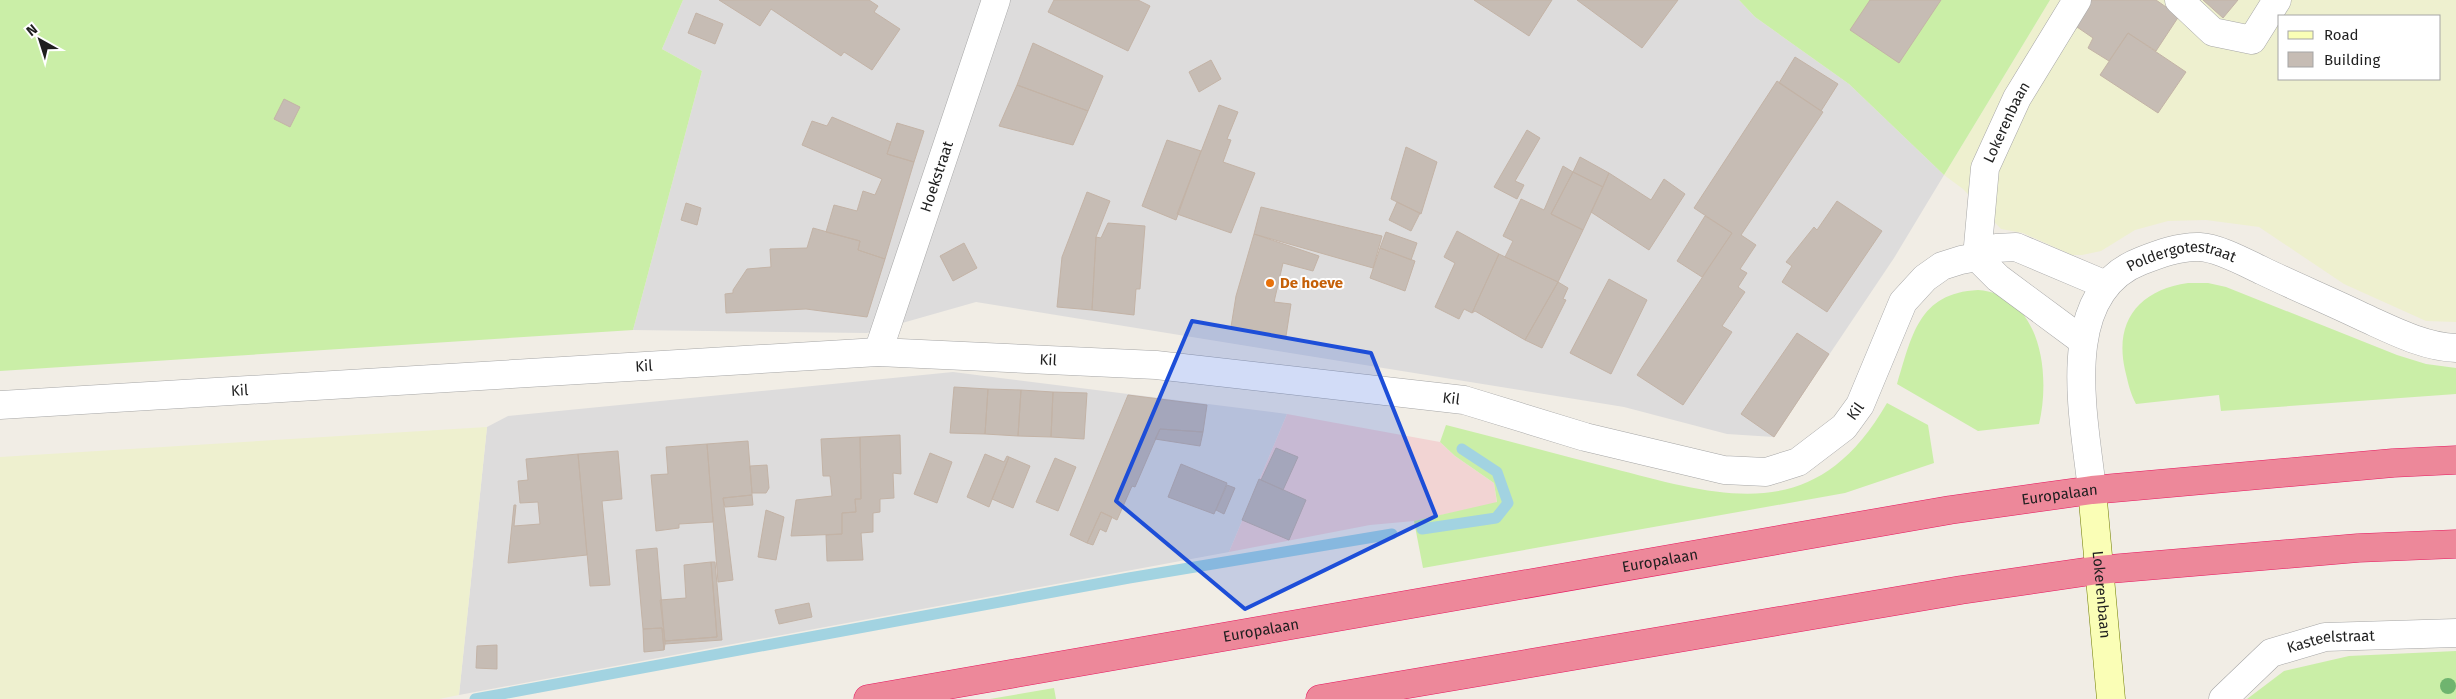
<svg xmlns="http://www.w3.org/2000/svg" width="2456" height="699" font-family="'Fira Sans',sans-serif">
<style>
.residential{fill:#dddcdc}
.commercial{fill:#f2d4d3}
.farmland{fill:#eef0cf;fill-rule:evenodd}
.grass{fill:#caeea7}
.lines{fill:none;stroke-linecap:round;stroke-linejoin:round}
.stream{stroke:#a2d3e1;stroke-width:11}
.building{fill:#c6bcb4;stroke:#c3b3a6}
.street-casing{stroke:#a6a6a6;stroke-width:29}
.secondary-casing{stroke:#6f7c00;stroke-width:29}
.highway-casing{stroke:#e71960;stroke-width:29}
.street{stroke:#fff;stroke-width:28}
.secondary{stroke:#fafeb6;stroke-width:28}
.highway{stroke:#ed889a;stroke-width:28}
.tree{fill:#6fb46f}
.marked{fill:#1d4ed8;fill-opacity:0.2;stroke:#1d4ed8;stroke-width:4;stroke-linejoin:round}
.food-dot{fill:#e8710a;stroke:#fff;stroke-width:2}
.labels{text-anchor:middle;stroke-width:4;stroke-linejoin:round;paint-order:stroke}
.street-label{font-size:15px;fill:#1f1f1f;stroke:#fff}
.food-label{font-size:15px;font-weight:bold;fill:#c56008;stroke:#fff;text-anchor:start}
</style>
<rect width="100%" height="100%" fill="#f1ede5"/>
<path class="residential" d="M683 0H1739L1755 17 1849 84 1944 175 1894 258 1774 437 1727 434 1624 407 976 302 867 333 633 330 702 71 662 49Z
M953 372 1287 414 1229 552 459 695 487 427 508 416Z"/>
<path class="commercial" d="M1287 414 1440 442 1455 456 1494 483 1497 503 1414 521 1370 525 1229 552Z"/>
<path class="farmland" d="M2050 0H2456V322L2426 321 2344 284 2259 227 2206 220 2168 221 2135 230 2101 251 2082 255H2072L2023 233 2001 229 1963 189 1944 175ZM2280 16H2440V79H2280Z
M487 427 459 695 439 699H0V457Z"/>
<path class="grass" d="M0 0H683L662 49 702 71 633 330 0 371Z
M1739 0H2050L1944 175 1849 84 1755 17Z
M2188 283H2208L2226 287 2397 355 2426 364 2456 368V394L2221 411 2219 395 2136 404C2130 393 2128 382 2125 370 2114 321 2139 290 2188 283Z
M1978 290C2041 295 2051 374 2039 424L1978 431 1897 384C1912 336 1918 293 1978 290Z
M1887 403 1928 425 1934 463 1845 493 1423 568 1414 521 1497 502 1494 483 1455 456 1440 442 1446 425C1501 439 1556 454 1611 468 1726 498 1816 526 1887 403Z
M2456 651V699H2247L2284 671 2349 656Z
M1054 688 1056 699H990Z"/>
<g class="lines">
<path class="stream" d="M1422 529 1496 518 1508 503 1497 472 1462 449
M475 699 1129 578 1392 534"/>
</g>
<path class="building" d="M719 0H869L878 6 874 12 900 29 872 70 844 52 841 56 771 9 760 26Z
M1054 0H1138L1150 6 1128 51 1048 12Z
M1474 0H1552L1529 36Z
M1577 0H1678L1642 48Z
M1870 0H1941L1899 63 1850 30Z
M2087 0H2156L2179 16 2156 51 2128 33 2109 61 2088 48 2093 38 2077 27 2056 57Z
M2203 0H2238L2223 18Z
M696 13 723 24 715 44 688 33Z
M2128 33 2186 72 2158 113 2100 75Z
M1033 43 1103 76 1088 111 1017 85Z
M1795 57 1838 84 1821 111 1779 83Z
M1211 60 1221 79 1199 92 1189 72Z
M1777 81 1823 112 1741 235 1756 245 1740 269 1747 273 1738 287 1745 292 1722 326 1732 332 1683 405 1637 375 1732 233 1694 208Z
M1017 85 1088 111 1073 145 999 126Z
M284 99 300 107 290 127 274 119Z
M1219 105 1238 112 1227 139 1231 140 1223 162 1255 173 1231 233 1177 214Z
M832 117 891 142 887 154 914 162 885 259 858 250 860 241 826 232 834 205 857 211 863 191 875 195 882 179 802 145 812 121 827 126Z
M897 123 924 131 914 162 887 154Z
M1527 130 1540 138 1515 181 1524 185 1517 199 1494 187Z
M1167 140 1201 151 1176 220 1142 206Z
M1406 147 1437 162 1421 214 1391 199Z
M1580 157 1609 173 1603 187 1573 172Z
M1563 166 1573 172 1551 214 1583 230 1558 282 1505 257 1513 241 1503 236 1521 199 1544 210Z
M1573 172 1603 187 1583 230 1551 214Z
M1609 173 1651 200 1664 179 1685 194 1649 250 1591 212Z
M1087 192 1110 201 1096 237 1092 310 1057 307 1062 257Z
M1837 201 1882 231 1827 312 1782 282 1792 266 1786 262 1814 227 1817 230Z
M1397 202 1420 213 1411 231 1389 220Z
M686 203 701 208 697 225 681 220Z
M1261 207 1382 236 1373 268 1254 234Z
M1705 216 1732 233 1702 277 1677 261Z
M1108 223 1145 226 1140 289H1136L1134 315 1092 310 1096 237 1101 238Z
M813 228 860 241 858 250 885 259 867 317 806 309 726 313 725 294 733 293V290L747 269 771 267 770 249 807 248Z
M1457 231 1499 254 1472 313 1464 309 1459 319 1435 307 1455 263 1444 257Z
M1386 232 1417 243 1411 260 1380 248Z
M1254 234 1319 256 1313 271 1283 263 1274 302 1291 304 1286 336 1231 327 1236 296Z
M964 243 977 268 953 281 940 256Z
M1380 248 1415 261 1405 291 1370 278Z
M1499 254 1558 282 1525 340 1475 311 1472 313Z
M1609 279 1647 300 1611 374 1570 353Z
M1558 282 1568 288 1563 299 1566 300 1542 348 1525 340Z
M1797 333 1829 354 1774 437 1741 414Z
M954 387 988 389 985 434 950 433Z
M988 389 1021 390 1018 436 985 434Z
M1021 390 1053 392 1051 437 1018 436Z
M1053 392 1087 393 1084 439 1051 437Z
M1128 395 1207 405 1203 432 1160 429 1135 487 1132 486 1117 520 1101 512 1087 543 1070 535Z
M1160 429 1203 432 1200 446 1155 439Z
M900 435 901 474 893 473 894 498 880 499V512L873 513V532L861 533 863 560 827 561 826 535 842 534V513L856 512 855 499H861L860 437Z
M860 437 861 499H855L856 512 842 513V534L791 536 796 500 832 496 830 476H823L821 439Z
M748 441 752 493V495L723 498 733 580 718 582 707 444Z
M707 444 713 522 679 524V528L656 531 651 475 668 474 666 447Z
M1276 448 1298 457 1283 490 1261 480Z
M618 451 622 499 602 501 610 585 590 586 578 454Z
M930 453 952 462 937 503 914 494Z
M578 454 587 555 508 563 514 505H516L514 526 540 524 538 502 520 503 518 481 528 480 526 459Z
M985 454 1004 462 1007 456 1009 457 989 507 967 497Z
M1009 457 1030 466 1013 508 992 499Z
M1055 458 1076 467 1058 511 1036 502Z
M1181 464 1227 483 1214 514 1168 497Z
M767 465 769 488 766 493H752L750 466Z
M1259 479 1306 500 1289 540 1242 520Z
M1227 485 1235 488 1224 514 1216 510Z
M752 495 753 505 725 507 723 498Z
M766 510 784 517 776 560 758 557Z
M1101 512 1112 517 1106 532 1100 529 1093 545 1087 543Z
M657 548 665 644 664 650 662 628 643 629 636 550Z
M711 562 717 637 665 641 660 600 686 598 684 565Z
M711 562H715L722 640 665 644V641L717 637Z
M809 603 812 617 779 624 775 610Z
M662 628 664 650 644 652 643 629Z
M497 645V669L476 668 477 646Z"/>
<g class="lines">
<defs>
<g id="street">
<path d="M2179 0 2213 32 2252 40 2277 0"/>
<path id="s1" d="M1977 257 1985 168 2017 98 2077 0"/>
<path d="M1977 257 1998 278 2083 341"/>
<path id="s2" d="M878 352 996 0"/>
<path id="s3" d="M0 405 878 352 1156 365 1464 400 1585 437 1724 470 1766 472 1798 462 1844 427 1860 405 1903 302 1925 278 1942 266 1961 260 1977 257 1996 248 2016 247 2106 285"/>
<path id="s4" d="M2092 490C2085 421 2055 294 2141 261 2159 254 2180 246 2200 247 2219 248 2246 263 2263 271 2296 287 2330 301 2363 317 2392 330 2424 347 2456 348"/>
<path id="s5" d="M2223 699 2271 653 2325 637 2456 633"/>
</g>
<g id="secondary">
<path id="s6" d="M2092 490 2111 699"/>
</g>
<g id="highway">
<path id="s7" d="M868 699 1950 510 2092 490 2393 463 2456 460"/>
<path d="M1320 699 1961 590 2098 570 2358 548 2456 544"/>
</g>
</defs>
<use href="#street" class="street-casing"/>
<use href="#secondary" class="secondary-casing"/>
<use href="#highway" class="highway-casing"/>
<use href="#street" class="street"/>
<use href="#secondary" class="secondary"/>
<use href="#highway" class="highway"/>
</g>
<circle class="tree" cx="2448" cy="686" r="8"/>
<path class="marked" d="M1192 321 1371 353 1436 516 1245 609 1116 501Z"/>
<circle class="food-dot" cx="1270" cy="283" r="5"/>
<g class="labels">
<g class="street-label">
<text dy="5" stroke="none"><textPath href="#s1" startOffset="140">Lokerenbaan</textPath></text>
<text dy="5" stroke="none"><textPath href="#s2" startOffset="185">Hoekstraat</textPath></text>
<text dy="5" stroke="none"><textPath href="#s4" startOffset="295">Poldergotestraat</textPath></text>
<text dy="5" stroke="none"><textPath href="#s3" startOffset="1050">Kil</textPath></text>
<text dy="5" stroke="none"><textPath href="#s3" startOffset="645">Kil</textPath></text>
<text dy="5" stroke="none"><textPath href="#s3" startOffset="240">Kil</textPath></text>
<text dy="5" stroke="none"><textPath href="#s3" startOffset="1455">Kil</textPath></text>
<text dy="5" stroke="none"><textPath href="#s3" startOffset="1890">Kil</textPath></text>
<text dy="5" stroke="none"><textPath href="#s7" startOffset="1209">Europalaan</textPath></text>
<text dy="5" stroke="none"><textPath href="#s7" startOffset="804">Europalaan</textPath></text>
<text dy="5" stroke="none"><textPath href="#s6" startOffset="105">Lokerenbaan</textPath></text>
<text dy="5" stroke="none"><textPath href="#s7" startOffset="399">Europalaan</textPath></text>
<text dy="5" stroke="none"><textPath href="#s5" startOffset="128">Kasteelstraat</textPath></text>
</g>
<g class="food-label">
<text x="1280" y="288">De hoeve</text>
</g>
</g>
<rect x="2278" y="15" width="162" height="65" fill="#ffffff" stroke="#a5a5a5"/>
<rect x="2288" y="31" width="25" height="8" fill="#fafeb6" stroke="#a5a5a5"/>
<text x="2324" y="40" font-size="15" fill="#1f1f1f">Road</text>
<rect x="2288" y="52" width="25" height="15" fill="#c6bcb4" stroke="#a5a5a5"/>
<text x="2324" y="65" font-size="15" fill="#1f1f1f">Building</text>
<g transform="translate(40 40) rotate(321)" stroke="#ffffff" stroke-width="4" paint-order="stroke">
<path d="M0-4L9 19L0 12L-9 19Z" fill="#1f1f1f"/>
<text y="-8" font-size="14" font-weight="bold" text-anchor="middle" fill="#1f1f1f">N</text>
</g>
</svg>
